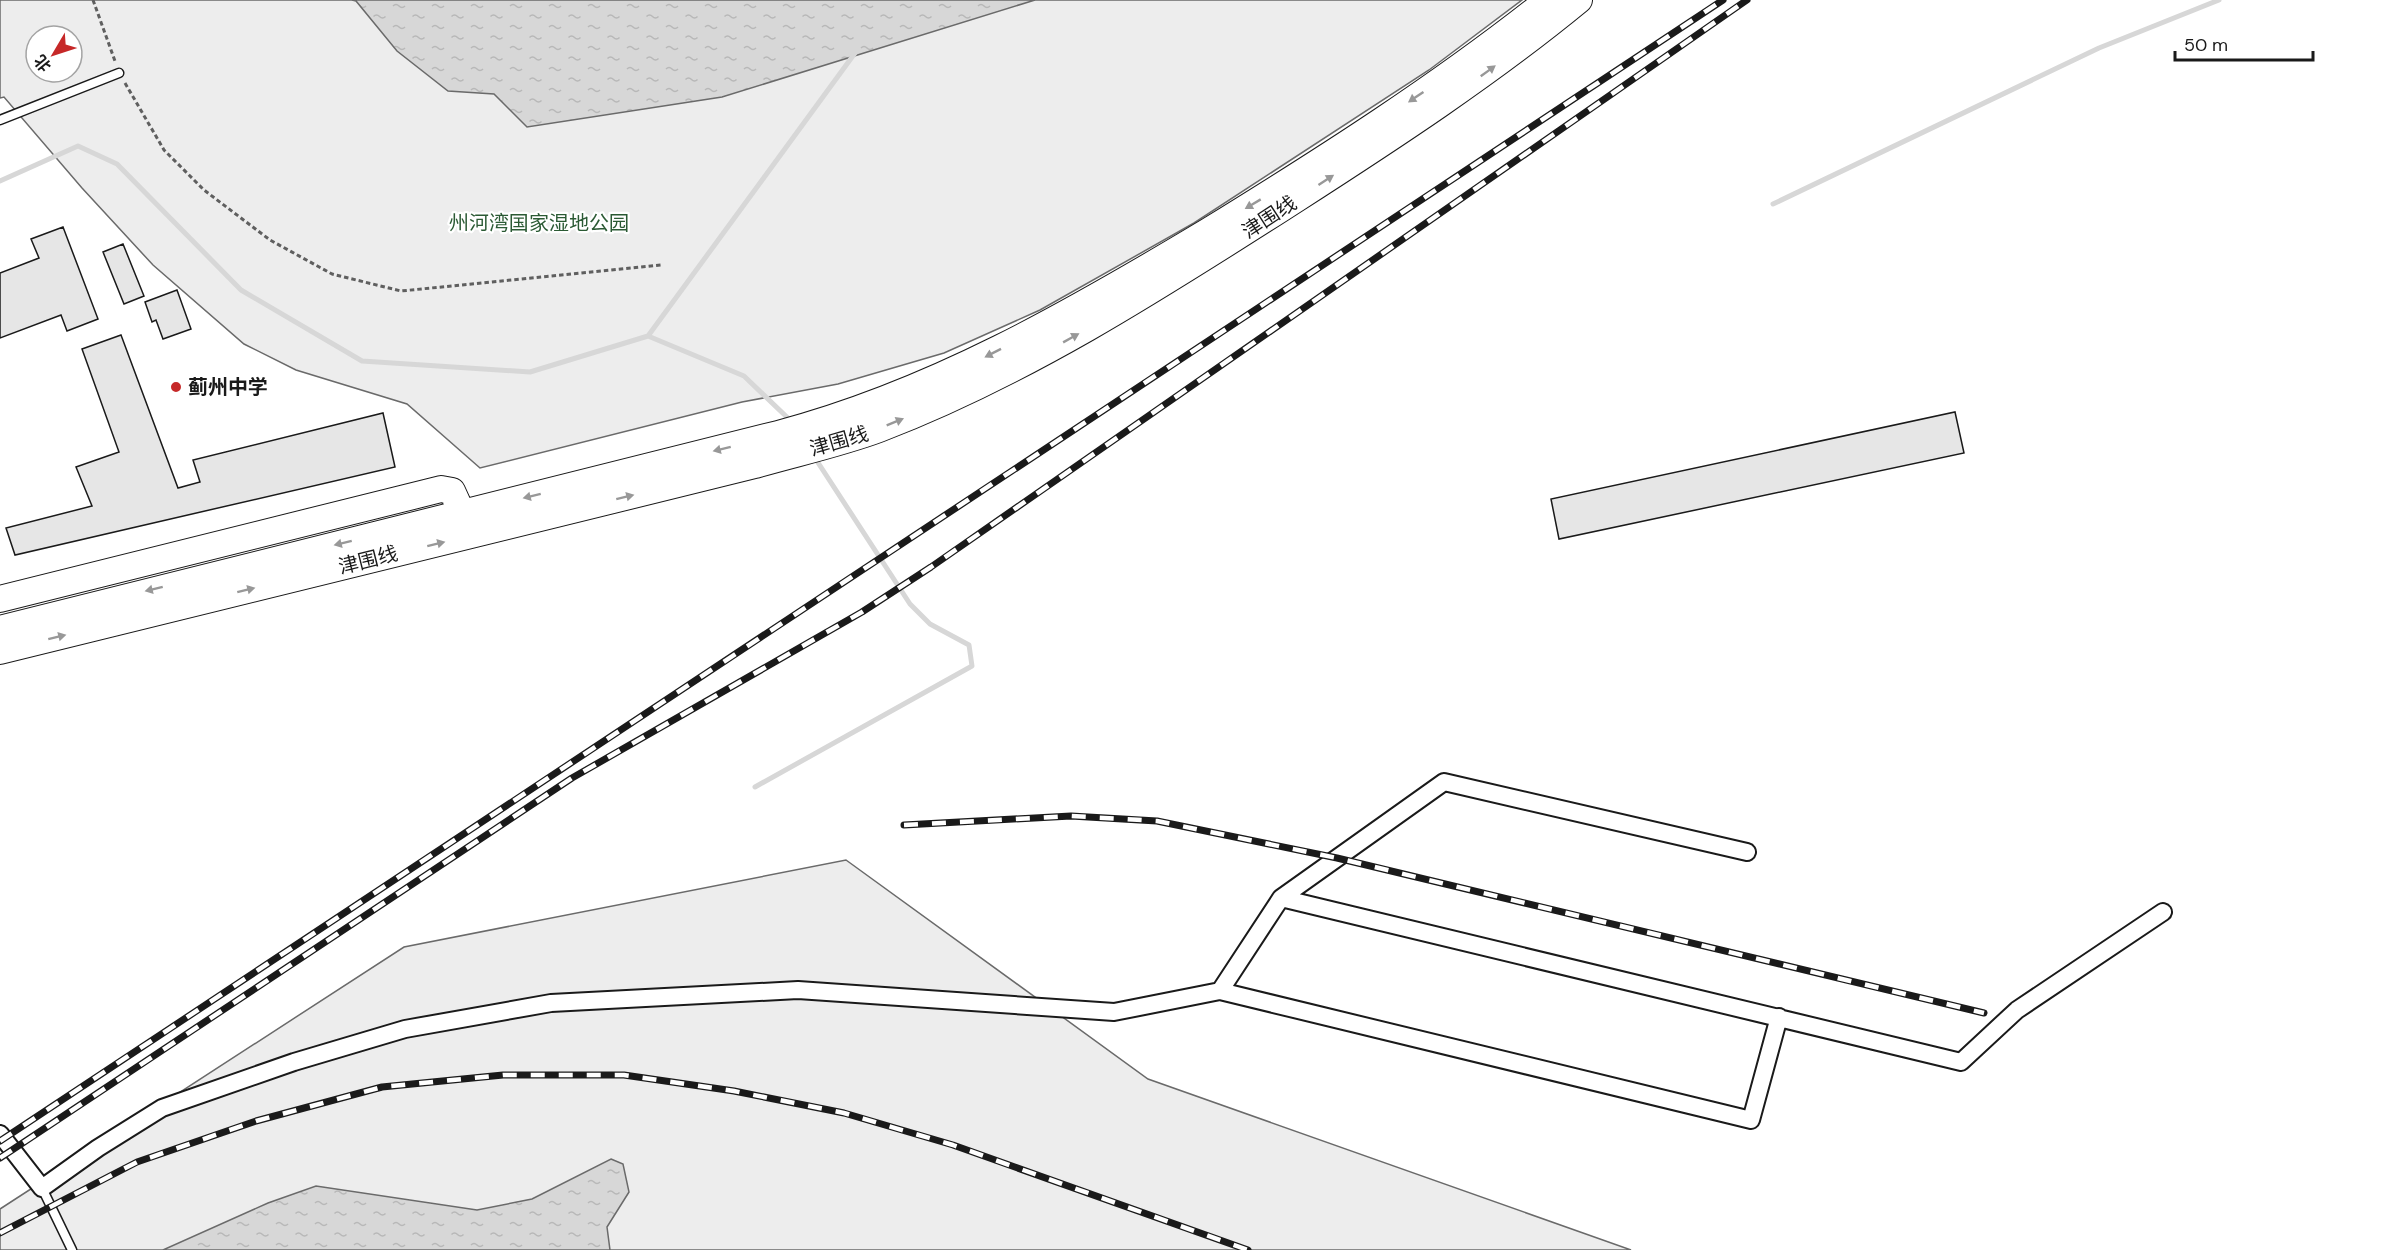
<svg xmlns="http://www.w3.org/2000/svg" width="2391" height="1250" font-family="'DM Sans','Noto Sans SC',sans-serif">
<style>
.built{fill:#ededed;stroke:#6a6a6a;stroke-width:1.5;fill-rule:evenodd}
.water{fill:url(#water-ripples);stroke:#6a6a6a;stroke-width:1.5}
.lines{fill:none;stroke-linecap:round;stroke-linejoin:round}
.stream{stroke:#d7d7d7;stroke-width:5}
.building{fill:#e6e6e6;stroke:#1a1a1a;stroke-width:1.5}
.service-casing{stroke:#1a1a1a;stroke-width:11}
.minor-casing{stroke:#1a1a1a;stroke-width:20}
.primary-casing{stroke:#1a1a1a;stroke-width:28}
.path{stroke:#5f5f5f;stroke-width:3;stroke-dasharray:4.5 3;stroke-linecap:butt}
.service{stroke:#fff;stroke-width:8}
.minor{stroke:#fff;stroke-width:16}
.primary{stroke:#fff;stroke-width:26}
.rail-casing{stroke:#1a1a1a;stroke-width:7}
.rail{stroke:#fff;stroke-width:4.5;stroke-dasharray:14;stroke-linecap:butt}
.oneway{fill:#989898}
.poi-dot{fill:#c62828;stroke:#fff;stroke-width:2}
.labels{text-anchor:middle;stroke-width:4.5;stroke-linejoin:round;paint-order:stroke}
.street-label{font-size:20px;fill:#1a1a1a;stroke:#fff}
.park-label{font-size:20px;fill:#2b5a34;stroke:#fff}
.poi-label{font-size:20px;font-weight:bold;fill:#1a1a1a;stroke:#fff;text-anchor:start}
</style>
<defs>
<pattern id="water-ripples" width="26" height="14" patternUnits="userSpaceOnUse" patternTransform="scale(1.5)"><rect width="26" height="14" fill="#d7d7d7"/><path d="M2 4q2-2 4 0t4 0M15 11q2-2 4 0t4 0" fill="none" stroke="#b8b8b8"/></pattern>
</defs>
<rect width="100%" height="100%" fill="#fff"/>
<path class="built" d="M0 0H1522L1429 70 1194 223 1040 310 944 353 838 384 742 402 480 468 407 404 296 370 244 344 153 265 82 188 4 97 0 98ZM36 36H72V72H36Z
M846 860 1148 1079 1631 1250H0V1209L404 947Z"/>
<path class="water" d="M352 0H1035L722 97 527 127 494 94 448 91 397 51 356 1Z
M611 1159 623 1164 629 1192 607 1227 610 1250H163L268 1203 316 1186 477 1210 532 1199Z"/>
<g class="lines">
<path class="stream" d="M0 181 78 146 117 164 241 290 362 361 530 372 648 336 855 53
M1773 204 2099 48 2219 0
M648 336 744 376 792 422
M755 787 972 666 969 645 930 624 910 604 815 458"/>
</g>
<path class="building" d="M63 227 98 319 67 331 61 315 0 338V273L39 258 31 239Z
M123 244 144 296 124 304 103 252Z
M177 290 191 329 163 339 156 320 152 322 145 302Z
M121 335 178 488 200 482 193 460 383 413 395 467 15 555 6 528 92 506 76 467 119 452 82 349Z
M1955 412 1964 453 1559 539 1551 499Z"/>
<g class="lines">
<defs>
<path id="service" d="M0 120 119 73
M42 1188 72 1250"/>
<path id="minor" d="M1281 898 1961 1062 2017 1010 2163 912
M1220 991 1281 898 1444 782 1747 852
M0 1134 42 1188 98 1148 162 1108 294 1062 405 1029 551 1003 798 990 1114 1012 1220 991 1751 1120 1779 1017"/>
<path id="primary" d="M0 599 441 489 452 491 462 513
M0 629 778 434C933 393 1070 314 1207 232 1324 160 1440 86 1548 0
M0 651 755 465C796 453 839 444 879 429 1027 372 1160 286 1293 201 1391 138 1489 74 1579 0"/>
</defs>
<use href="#service" class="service-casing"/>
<use href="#minor" class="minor-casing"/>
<use href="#primary" class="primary-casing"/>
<path class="path" d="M93 0 115 61
M125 83 164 150 204 190 270 240 332 274 401 291 661 265"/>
<use href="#service" class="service"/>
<use href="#minor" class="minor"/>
<use href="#primary" class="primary"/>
<defs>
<path id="rail" d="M904 825 1071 816 1157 821 1337 858 1984 1013
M0 1141 1723 0
M0 1158 572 778 862 612 931 567 1747 0
M0 1233 137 1162 256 1121 382 1087 503 1075H624L734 1091 844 1113 953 1145 1248 1250"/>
</defs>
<use href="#rail" class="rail-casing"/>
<use href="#rail" class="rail"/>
</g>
<defs><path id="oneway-solid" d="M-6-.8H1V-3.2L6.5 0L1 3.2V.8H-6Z" transform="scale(1.5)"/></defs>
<g class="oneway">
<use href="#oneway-solid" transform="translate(1488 71) rotate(-36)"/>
<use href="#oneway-solid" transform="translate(1416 97) rotate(146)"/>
<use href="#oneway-solid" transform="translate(1326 180) rotate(-33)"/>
<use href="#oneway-solid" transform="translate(1253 204) rotate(149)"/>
<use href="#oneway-solid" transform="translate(1071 338) rotate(-29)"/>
<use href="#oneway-solid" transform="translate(993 353) rotate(153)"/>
<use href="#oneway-solid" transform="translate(895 422) rotate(-22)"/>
<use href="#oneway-solid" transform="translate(722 449) rotate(166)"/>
<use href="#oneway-solid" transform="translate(532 496) rotate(166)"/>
<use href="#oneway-solid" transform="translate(625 497) rotate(-14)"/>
<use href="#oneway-solid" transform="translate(343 543) rotate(166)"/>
<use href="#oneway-solid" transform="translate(436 544) rotate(-14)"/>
<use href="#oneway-solid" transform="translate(154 589) rotate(166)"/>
<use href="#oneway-solid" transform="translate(246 590) rotate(-14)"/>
<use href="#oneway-solid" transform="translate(57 637) rotate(-14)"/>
</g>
<circle class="poi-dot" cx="176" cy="387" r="6"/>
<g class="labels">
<g class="street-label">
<text transform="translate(1269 217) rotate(-33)" y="7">津围线</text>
<text transform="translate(839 441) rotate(-16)" y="7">津围线</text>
<text transform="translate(368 560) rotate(-14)" y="7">津围线</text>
</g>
<g class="park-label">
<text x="539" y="230">州河湾国家湿地公园</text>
</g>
<g class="poi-label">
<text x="188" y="394">蓟州中学</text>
</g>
</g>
<g transform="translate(54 54) rotate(231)"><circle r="28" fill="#ffffff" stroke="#a3a3a3" stroke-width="1.5"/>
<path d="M0-4.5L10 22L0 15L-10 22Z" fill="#c62828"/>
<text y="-9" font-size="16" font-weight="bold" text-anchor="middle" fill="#1a1a1a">北</text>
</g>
<path d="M2175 51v9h138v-9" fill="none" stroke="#1a1a1a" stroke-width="3"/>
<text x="2184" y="51" font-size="18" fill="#1a1a1a" stroke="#ffffff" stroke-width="4.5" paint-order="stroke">50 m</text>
</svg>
